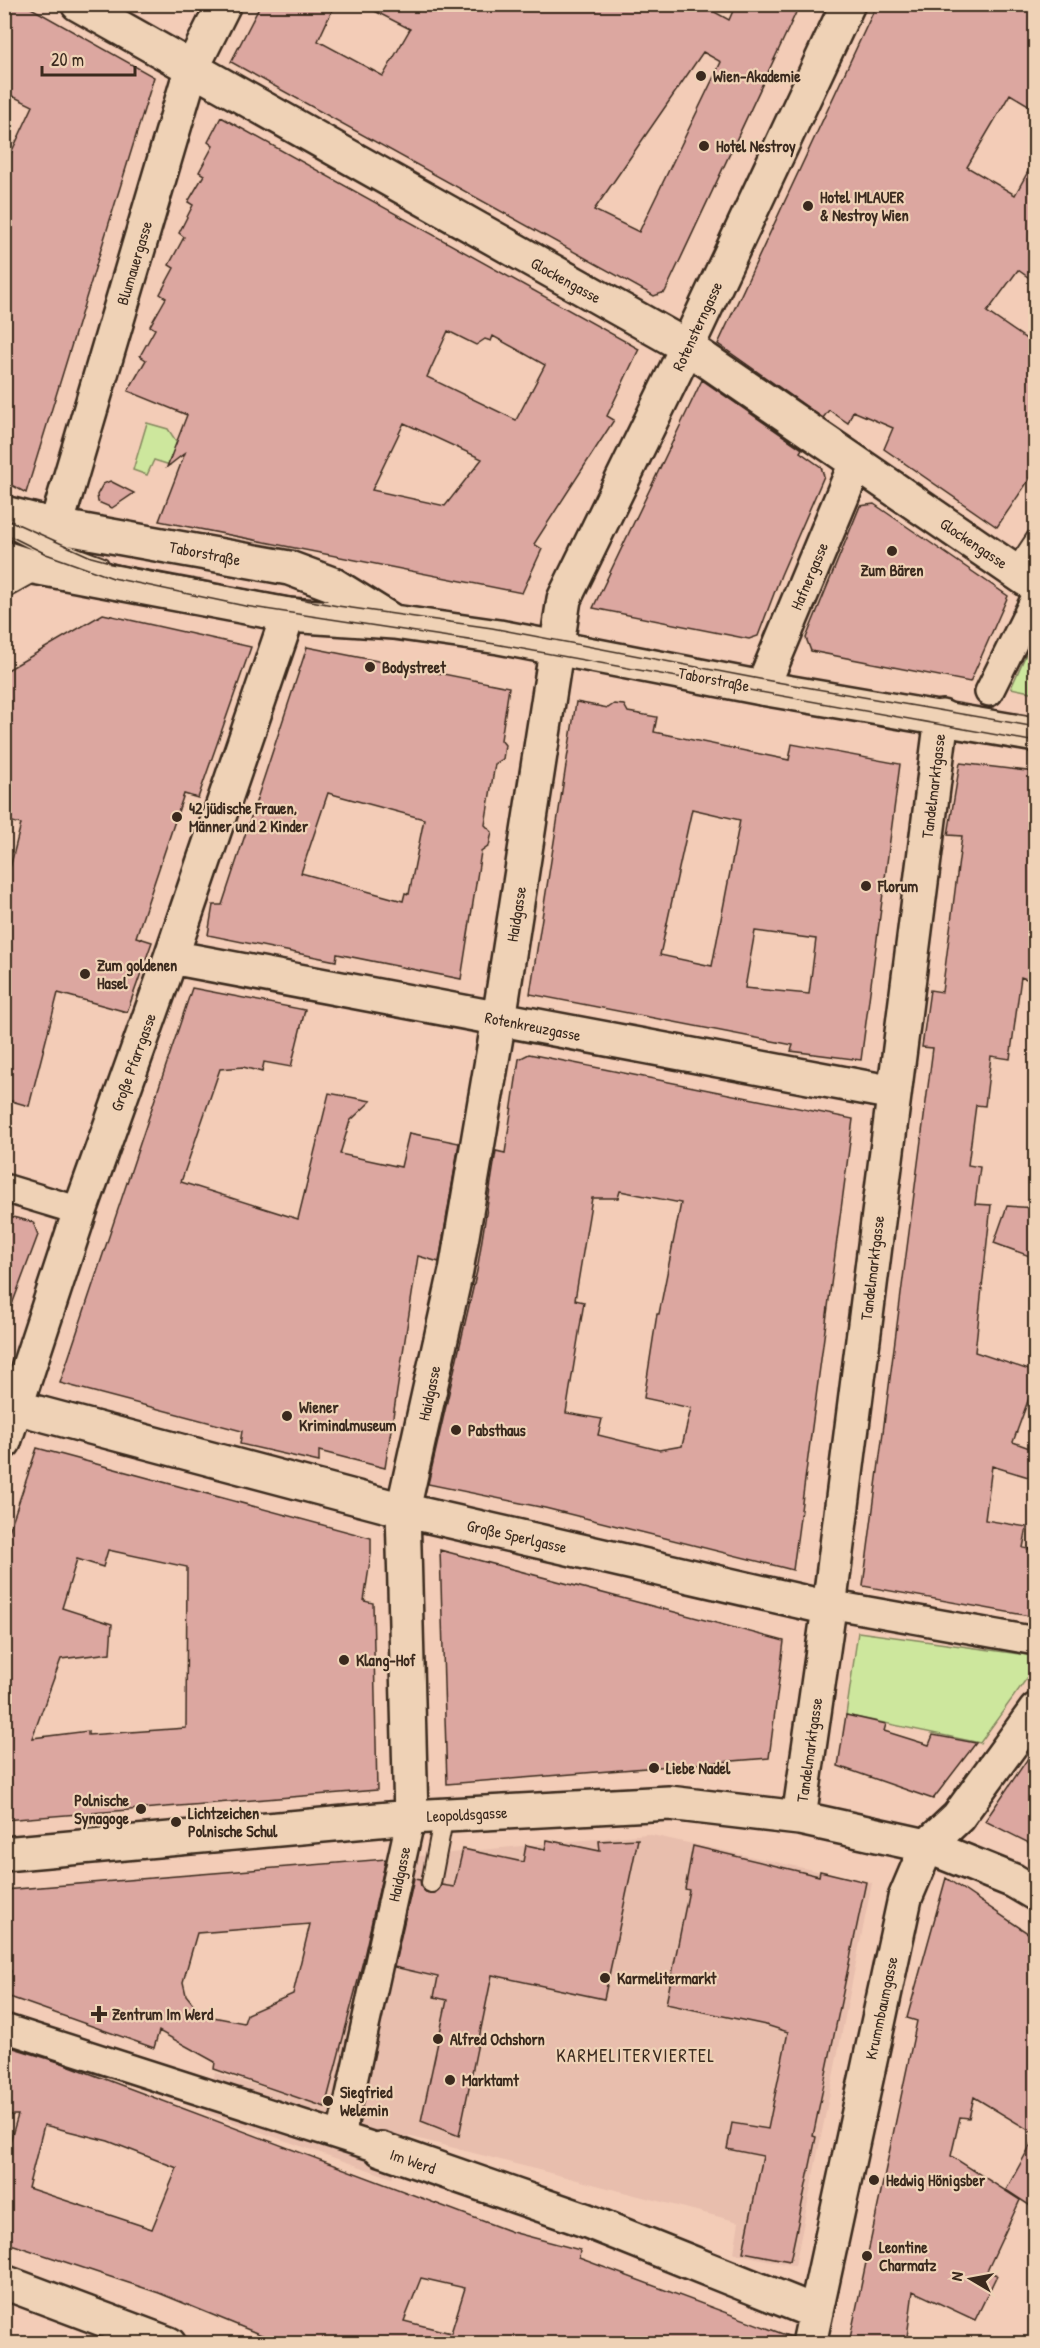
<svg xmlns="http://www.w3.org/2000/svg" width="1040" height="2348" font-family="'Patrick Hand',sans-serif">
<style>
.built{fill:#e8bead}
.green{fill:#cde79d;stroke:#84885e;stroke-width:1.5}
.building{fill:#dca7a0;stroke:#3b2a1e;stroke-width:1.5;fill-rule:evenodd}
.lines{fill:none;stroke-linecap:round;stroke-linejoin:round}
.service-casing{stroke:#3b2a1e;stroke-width:22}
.pedestrian-casing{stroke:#3b2a1e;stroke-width:32}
.minor-casing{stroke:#3b2a1e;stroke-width:38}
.tertiary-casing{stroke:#3b2a1e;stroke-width:38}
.secondary-casing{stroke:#3b2a1e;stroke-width:38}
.service{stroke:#efd2b6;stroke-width:18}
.pedestrian{stroke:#efd2b6;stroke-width:27}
.minor{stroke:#efd2b6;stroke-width:33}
.tertiary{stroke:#efd2b6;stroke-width:33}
.secondary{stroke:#efd2b6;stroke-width:33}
.tram{stroke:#3b2a1e;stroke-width:1.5}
.poi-dot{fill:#3b2a1e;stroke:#efd2b6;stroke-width:2}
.labels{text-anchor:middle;stroke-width:4.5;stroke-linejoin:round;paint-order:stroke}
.poi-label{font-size:16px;font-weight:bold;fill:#3b2a1e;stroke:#efd2b6;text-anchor:start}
.street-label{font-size:16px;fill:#3b2a1e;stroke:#efd2b6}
.neighbourhood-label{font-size:18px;letter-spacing:1.5px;fill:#3b2a1e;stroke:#efd2b6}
</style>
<rect width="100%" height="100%" fill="#f3ccb7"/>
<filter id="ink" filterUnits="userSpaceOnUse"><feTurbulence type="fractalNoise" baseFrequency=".0167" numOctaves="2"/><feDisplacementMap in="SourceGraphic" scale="12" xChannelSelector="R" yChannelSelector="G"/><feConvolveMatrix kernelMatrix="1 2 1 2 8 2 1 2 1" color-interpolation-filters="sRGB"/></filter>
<g filter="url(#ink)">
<path class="built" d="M647 1834 872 1883 795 2266 734 2253 739 2222 408 2136 392 2178 206 2113 215 2073 325 2106 388 1859Z"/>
<path class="green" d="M147 423 168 429 178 444 170 465 154 460 147 475 133 470Z
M1035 634V693L1011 688Z
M858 1632 1035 1656V1667L980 1743 846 1715Z"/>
<path class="building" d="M4 4H24L154 77 26 493 4 481V168L33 106 4 92Z
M261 4H335L318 41 383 76 410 29 361 4H700L729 20 736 4H800L665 292 654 296 231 62ZM703 52 721 62 639 232 594 210Z
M877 4H1035V109L1010 94 967 167 1015 195 1035 159V282L1018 270 987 312 1035 345V471L997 527 884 449 893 428 853 411 848 423 829 410 823 418 718 344Z
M221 117 639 349 607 416 614 420 534 544 542 549 522 593 159 521 185 453 167 467 187 415 128 391 146 360 140 356 155 329 150 326 166 298 160 294 174 268 169 265 184 237 179 233 193 205 188 202 204 175 199 172 213 146 208 142ZM448 331 476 345 485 339 491 341 493 336 545 365 516 420 427 377ZM404 423 482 459 445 506 372 490Z
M702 380 802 449 800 452 821 467 824 476 781 575 758 636 749 639 593 608Z
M110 481 134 493 112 508 98 502 97 495 103 484Z
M874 504 1008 596 970 682 811 651 806 638 860 506Z
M103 614 251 647 198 798 184 794 136 937 152 942 127 1012 58 993 29 1106 4 1099V871L9 872 21 824 4 820V672Z
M307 647 509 687 501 740 505 745 503 759 495 764 485 825 492 832 489 846 481 852 461 979 337 954 336 961 208 935 213 905H222ZM328 793 424 819 409 894 405 893 403 901 301 873Z
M576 702 608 708 614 704 624 705 628 712 657 717 654 732 789 760 792 744 900 764 861 1060 791 1051 793 1045 530 994ZM692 809 740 820 712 966 660 955ZM755 931 816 939 809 994 745 988Z
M960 763 1035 772V982L1021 977 1010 1059 991 1056 985 1106 976 1105 968 1165 980 1167 975 1204 991 1205 975 1352 1035 1372V1400L1029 1398 1013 1442 1035 1450V1479L992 1466 985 1520 1027 1527 1023 1548 1035 1550V1617L863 1586 933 1048 922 1047 930 990 942 992 962 836 948 835Z
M192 988 305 1010 291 1067 264 1062 262 1072 243 1067 220 1069 181 1182 298 1219 329 1093 371 1101 350 1121 340 1154 401 1167 409 1133 459 1143 439 1262 418 1256 385 1468 319 1451V1462L240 1444 242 1431 60 1383Z
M529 1054 853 1119 793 1570 545 1508 428 1484 477 1271 496 1151 505 1153 519 1059ZM620 1191 681 1203 659 1314H657L644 1398 691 1408 682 1446 659 1450 598 1435 602 1419 566 1413 584 1302 575 1300 592 1198H618Z
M1007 1206 1035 1208V1258L994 1243Z
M4 1215 33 1222 38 1235 7 1318 4 1317Z
M37 1448 371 1538V1554L364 1601 373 1603 377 1790 4 1820V1546ZM108 1550 187 1567 186 1728 88 1735V1731L32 1738 61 1659 110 1653 112 1624 62 1608 77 1559 103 1567Z
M440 1550 784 1641 769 1758 447 1784Z
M846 1715 886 1724 884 1731 929 1745 933 1735 976 1743 933 1799 838 1766Z
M1035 1748V1846L985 1821Z
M638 1839 604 1999 492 1975 459 2136 421 2121 447 2000 434 1997 438 1977 394 1967 414 1879 420 1880 421 1887 428 1894 435 1893 442 1885 454 1887 463 1849 523 1862 526 1845 545 1849 547 1840 600 1851 599 1841Z
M693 1846 819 1876 820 1871 866 1882 813 2136 816 2137 790 2261 743 2252 763 2156 727 2149 732 2123 768 2129 788 2032 766 2025 666 2004 689 1890 685 1889Z
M386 1859 363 1961 325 2107 214 2069 215 2062 159 2031 154 2048 4 1995 11 1971 4 1965V1890ZM310 1924 293 1994 247 2014 244 2023 208 2016 198 2010 186 1995 183 1982 197 1933Z
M946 1878 1035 1938V2134L974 2097 969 2118 960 2117 951 2156 1020 2200 987 2271 997 2275 975 2320 913 2291 907 2337 895 2343H849L917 2021 907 2018Z
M4 2045 62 2063 512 2232 580 2250 579 2258 791 2337V2343H281L159 2293 14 2245H4V2162L18 2115H4ZM44 2125 108 2141 177 2168 152 2229 28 2188ZM421 2278 465 2288 451 2333 404 2321Z
M1035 2137V2209L1006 2190Z"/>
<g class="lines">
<defs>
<path id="service" d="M4 525 43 545 100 566
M1014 571 1036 538
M431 1883 444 1815"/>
<path id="pedestrian" d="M989 692 1036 597
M4 1188 80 1211
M829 1608 840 1606 1036 1641
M4 2028 381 2149
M341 2136 411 1817"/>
<path id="minor" d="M78 4 687 347 1036 586
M56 526 191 70 224 4
M762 688 856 463
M171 957 894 1093
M4 1404 403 1510 829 1608
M4 1442 80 1211 171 957 288 615
M411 1817 403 1510 456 1271 499 1019 564 599 687 347 848 4
M799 1818 829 1608 942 717
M4 1854 411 1817 669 1803 799 1818 927 1846 1014 1881 1036 1894
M381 2149 585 2220 815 2312
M4 2282 169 2344
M809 2344 905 1898 927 1846 958 1817 1036 1710"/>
<path id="tertiary" d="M4 580 29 566"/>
<path id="secondary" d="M4 513 56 526 289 568 332 584 390 620
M4 558 29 566 288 615 394 622 499 637 762 688 1036 735"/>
</defs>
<use href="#service" class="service-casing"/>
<use href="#pedestrian" class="pedestrian-casing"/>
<use href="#minor" class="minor-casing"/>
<use href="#tertiary" class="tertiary-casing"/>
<use href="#secondary" class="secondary-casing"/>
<use href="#service" class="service"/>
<use href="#pedestrian" class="pedestrian"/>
<use href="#minor" class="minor"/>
<use href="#tertiary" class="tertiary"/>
<use href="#secondary" class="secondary"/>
<path class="tram" d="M4 518 91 557 136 569 338 606 492 628 765 680 1036 727
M4 533 46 554 113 578 245 606 495 644 1036 742"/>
</g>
</g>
<g class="poi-dot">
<circle cx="701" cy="76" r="6"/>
<circle cx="704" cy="146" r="6"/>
<circle cx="808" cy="206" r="6"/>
<circle cx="892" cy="551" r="6"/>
<circle cx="370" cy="667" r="6"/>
<circle cx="177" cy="817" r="6"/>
<circle cx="866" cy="886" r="6"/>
<circle cx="85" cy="974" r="6"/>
<circle cx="287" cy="1416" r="6"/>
<circle cx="456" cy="1430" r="6"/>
<circle cx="344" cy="1660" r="6"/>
<circle cx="654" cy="1768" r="6"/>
<circle cx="141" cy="1809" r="6"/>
<circle cx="176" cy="1822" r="6"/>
<circle cx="605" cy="1978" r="6"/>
<path d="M96 2005h6v6h6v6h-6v6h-6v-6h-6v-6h6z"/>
<circle cx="438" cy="2039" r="6"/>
<circle cx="450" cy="2080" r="6"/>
<circle cx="328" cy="2101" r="6"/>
<circle cx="874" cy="2180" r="6"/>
<circle cx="867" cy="2256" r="6"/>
</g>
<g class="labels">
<g class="poi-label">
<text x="713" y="82">Wien-Akademie</text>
<text x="716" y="152">Hotel Nestroy</text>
<text x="820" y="203">Hotel IMLAUER<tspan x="820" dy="18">&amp; Nestroy Wien</tspan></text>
<text x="892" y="576" text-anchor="middle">Zum Bären</text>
<text x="382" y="673">Bodystreet</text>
<text x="189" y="814">42 jüdische Frauen,<tspan x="189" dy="18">Männer und 2 Kinder</tspan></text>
<text x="878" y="892">Florum</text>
<text x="97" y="971">Zum goldenen<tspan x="97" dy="18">Hasel</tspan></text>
<text x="299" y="1413">Wiener<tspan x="299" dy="18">Kriminalmuseum</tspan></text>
<text x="468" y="1436">Pabsthaus</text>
<text x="356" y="1666">Klang-Hof</text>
<text x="666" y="1774">Liebe Nadel</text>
<text x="129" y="1806" text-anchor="end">Polnische<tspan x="129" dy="18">Synagoge</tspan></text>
<text x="188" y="1819">Lichtzeichen<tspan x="188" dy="18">Polnische Schul</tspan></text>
<text x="617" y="1984">Karmelitermarkt</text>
<text x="112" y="2020">Zentrum Im Werd</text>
<text x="450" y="2045">Alfred Ochshorn</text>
<text x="462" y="2086">Marktamt</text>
<text x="340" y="2098">Siegfried<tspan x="340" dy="18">Welemin</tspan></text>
<text x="886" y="2186">Hedwig Hönigsber</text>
<text x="879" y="2253">Leontine<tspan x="879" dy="18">Charmatz</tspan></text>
</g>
<g class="street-label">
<text transform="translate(134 263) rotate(-73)" y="6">Blumauergasse</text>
<text transform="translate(566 280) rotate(29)" y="6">Glockengasse</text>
<text transform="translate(697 326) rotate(-65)" y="6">Rotensterngasse</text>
<text transform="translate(974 543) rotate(34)" y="6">Glockengasse</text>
<text transform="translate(205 553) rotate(11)" y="6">Taborstraße</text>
<text transform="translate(809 576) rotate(-67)" y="6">Hafnergasse</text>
<text transform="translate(714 679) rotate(11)" y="6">Taborstraße</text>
<text transform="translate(933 786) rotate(-83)" y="6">Tandelmarktgasse</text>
<text transform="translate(516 914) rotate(-81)" y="6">Haidgasse</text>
<text transform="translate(533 1026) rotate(11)" y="6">Rotenkreuzgasse</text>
<text transform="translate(133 1062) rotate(-70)" y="6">Große Pfarrgasse</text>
<text transform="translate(872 1268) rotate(-83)" y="6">Tandelmarktgasse</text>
<text transform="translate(429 1393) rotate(-78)" y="6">Haidgasse</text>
<text transform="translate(517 1536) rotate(13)" y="6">Große Sperlgasse</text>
<text transform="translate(809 1750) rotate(-82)" y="6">Tandelmarktgasse</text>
<text transform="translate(467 1814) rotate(-3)" y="6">Leopoldsgasse</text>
<text transform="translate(399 1874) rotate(-78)" y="6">Haidgasse</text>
<text transform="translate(881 2008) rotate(-78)" y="6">Krummbaumgasse</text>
<text transform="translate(413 2161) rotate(19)" y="6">Im Werd</text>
</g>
<g class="neighbourhood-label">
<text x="636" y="2062">KARMELITERVIERTEL</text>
</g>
</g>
<rect width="1040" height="2348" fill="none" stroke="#efd2b6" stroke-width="24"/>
<rect x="12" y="12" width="1016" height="2324" fill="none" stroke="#3b2a1e" stroke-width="2" filter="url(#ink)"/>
<g transform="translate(971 2279) rotate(280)" stroke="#efd2b6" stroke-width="4.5" paint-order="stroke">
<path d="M0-4.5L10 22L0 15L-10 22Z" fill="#3b2a1e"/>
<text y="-9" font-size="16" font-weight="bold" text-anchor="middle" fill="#3b2a1e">N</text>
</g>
<path d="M42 66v9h93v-9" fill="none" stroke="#3b2a1e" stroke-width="3"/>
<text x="51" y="66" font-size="18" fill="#3b2a1e" stroke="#efd2b6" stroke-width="4.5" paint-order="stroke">20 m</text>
</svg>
